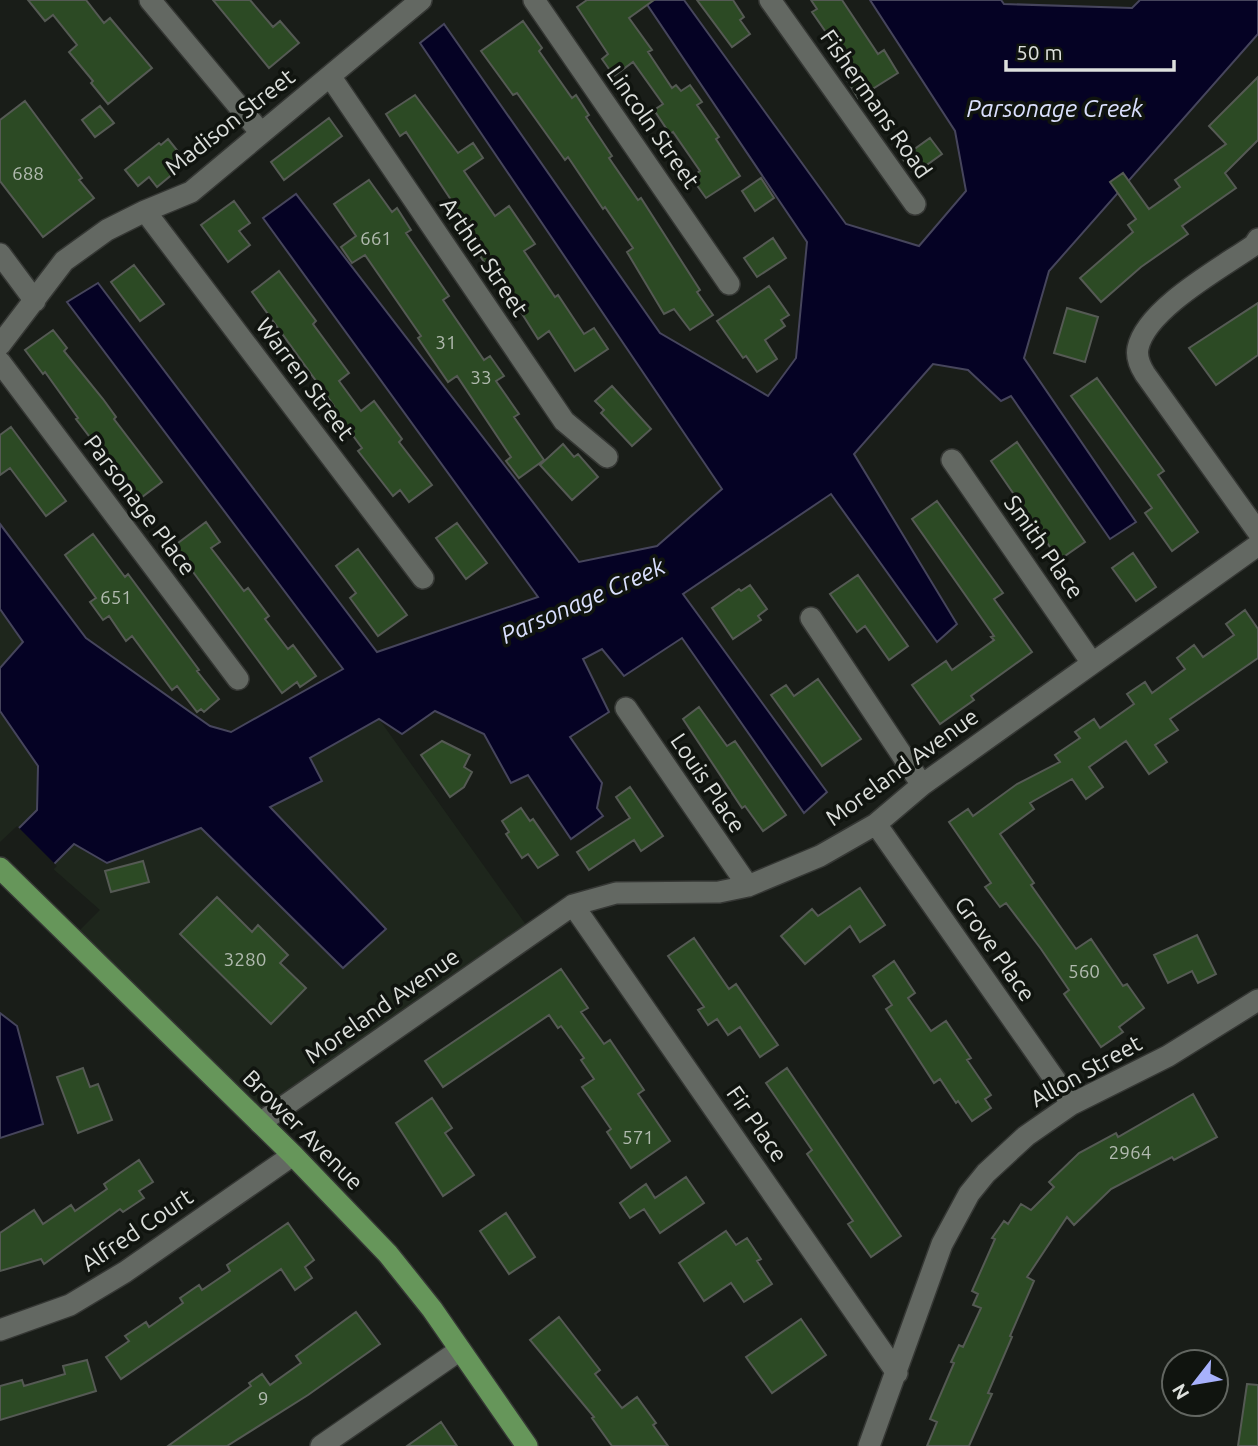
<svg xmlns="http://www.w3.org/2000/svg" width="1258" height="1446" font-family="Ubuntu,sans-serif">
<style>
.built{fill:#1e261c}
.water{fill:#050224;stroke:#46455c;stroke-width:2}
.pier{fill:#191d18}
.building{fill:#2c4a24;stroke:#555a54;stroke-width:2}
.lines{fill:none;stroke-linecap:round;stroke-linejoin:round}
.minor-casing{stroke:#353734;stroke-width:24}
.major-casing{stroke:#353734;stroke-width:24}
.minor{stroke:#636862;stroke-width:21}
.major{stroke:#66965a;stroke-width:21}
.labels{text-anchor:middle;stroke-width:7;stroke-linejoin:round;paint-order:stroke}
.number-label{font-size:19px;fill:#b1baaf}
.street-label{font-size:23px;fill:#dde0dd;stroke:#10140f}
.water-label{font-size:24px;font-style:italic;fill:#dbe0fe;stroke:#10140f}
</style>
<rect width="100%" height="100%" fill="#191d18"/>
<path class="built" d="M0 609 23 642 0 668Z
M0 711 38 766 37 810 0 850Z
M379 719 529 929 251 1124 68 942 100 910 51 867 74 844 107 863 201 828 343 968 386 929 270 807 322 781 310 758Z"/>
<path class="water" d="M644 0H684L846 224 919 246 966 191 955 131 870 0H1001L1004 4 1132 8 1140 0H1258V34L1049 271 1024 358 1136 522 1110 539 1011 396 1001 401 968 370 933 364 854 454 957 624 937 642 831 494 683 594 827 792 804 813 682 638 624 676 602 649 583 659 609 712 570 737 602 783 597 808 603 816 571 839 528 775 511 783 484 734 435 711 402 734 379 719 310 758 322 781 270 807 386 929 343 968 201 828 107 863 74 844 0 918V847L37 810 38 766 0 711V668L23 642 0 609V524L86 638 210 726 231 732 343 669 67 302 98 283 377 652 538 597 263 218 296 194 579 562 657 546 722 489 420 43 444 24 660 333 768 396 796 358 807 242Z
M0 1013 17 1026 43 1124 0 1138Z"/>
<path class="pier" d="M17 826 57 866 0 922V842Z"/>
<path class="building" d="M28 0H86L104 23 110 18 152 68 108 104 91 83 93 81 69 52 77 45 53 15 45 21Z
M213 0H250L273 27 280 21 299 43 269 68Z
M587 0H654L629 18 652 50 648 52 672 88 676 85 681 91 690 85 702 102 697 105 719 137 716 139 740 176 706 198 691 177 700 171 673 132 670 134 654 110 663 104 633 62 614 76 602 59 608 54 577 7Z
M697 0H733L744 17 740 20 750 34 732 47Z
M811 0H842L878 54 884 50 898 73 858 98 844 75 852 70 812 12 817 9Z
M523 21 542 48 539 51 572 98 576 95 589 115 586 117 612 156 609 158 638 200 641 198 700 290 697 292 713 315 690 330 674 309 664 314 627 252 633 248 605 207 603 209 568 157 565 160 517 93 513 95 481 51Z
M1258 77V140L1225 173 1236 188 1182 226 1188 234 1141 267 1101 302 1080 278 1133 232 1128 225 1136 219 1110 182 1123 173 1149 209 1180 187 1175 180 1226 144 1209 126Z
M415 95 458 153 473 143 483 158 464 171 495 216 509 206 535 244 524 251 555 297 558 295 584 334 594 328 608 349 575 371 549 331 538 339 495 271 491 273 454 215 459 212 406 132 400 136 386 114Z
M25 101 82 178 79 180 94 198 43 237 0 181V120Z
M100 106 114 123 95 137 82 120Z
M329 118 342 136 284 180 271 162Z
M930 138 942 154 914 174 902 158Z
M168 139 185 160 178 166 180 168 157 187 149 177 138 186 125 170 159 143 161 145Z
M761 178 774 198 755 211 742 191Z
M369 180 392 212 397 208 411 230 406 233 449 296 443 300 484 360 490 356 504 376 496 381 519 414 514 417 544 460 519 478 506 461 511 457 457 376 448 382 418 338 421 336 365 255 352 263 341 247 356 236 334 204Z
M234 201 250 223 239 231 250 245 228 262 201 225Z
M773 238 786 258 757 277 744 258Z
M134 265 164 304 140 321 111 282Z
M279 271 316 321 313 324 349 373 339 381 361 411 374 401 402 439 399 442 432 485 409 502 400 490 393 496 358 451 362 448 332 407 334 406 252 292Z
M769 286 789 315 781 320 785 326 765 340 777 359 757 372 746 356 743 358 717 321Z
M1258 303V355L1216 385 1189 348Z
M1067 308 1098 317 1085 362 1054 353Z
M53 330 67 348 64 351 103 399 116 417 114 419 162 482 138 500 76 419 78 418 45 372 43 374 25 350Z
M1097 378 1164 471 1158 475 1198 532 1172 551 1145 513 1152 508 1071 396Z
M612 386 651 429 632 446 601 413 604 410 595 401Z
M11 427 66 501 46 516 10 468 0 475V435Z
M1017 442 1085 542 1059 560 991 461Z
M563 444 574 457 578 454 598 477 572 500 540 465Z
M937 501 1003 593 994 599 1032 652 971 696 974 700 940 724 912 685 946 661 952 670 994 640 991 637 994 636 912 519Z
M206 522 220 542 211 548 244 591 248 588 269 616 265 619 288 649 293 645 316 676 300 687 297 682 282 693 174 546Z
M457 523 487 563 466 579 436 538Z
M93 534 125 577 128 574 199 670 197 671 219 699 204 712 201 709 197 712 177 686 172 690 132 636 126 641 109 616 103 620 90 602 96 598 65 555Z
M358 549 407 615 378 636 350 598 356 593 336 566Z
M1133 553 1156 587 1136 601 1112 568Z
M858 575 908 646 889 660 865 626 857 632 830 594Z
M750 585 767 609 758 616 761 620 733 639 712 608 739 589 741 591Z
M1245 610 1258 629V658L1170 719 1178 730 1155 745 1167 762 1149 774 1126 741 1089 767 1103 787 1086 799 1072 779 1030 803 1034 809 1000 834 1034 883 1031 885 1076 949 1091 939 1123 986 1127 984 1144 1008 1119 1027 1123 1032 1101 1047 1064 994 1069 990 1041 949 1006 903 1000 907 985 887 991 883 949 822 968 809 973 816 1017 784 1060 762 1055 755 1080 738 1075 732 1094 719 1100 728 1134 704 1127 694 1145 682 1152 693 1185 669 1177 658 1194 645 1203 657 1234 635 1226 624Z
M818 679 861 739 822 766 771 695 786 685 794 696Z
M699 707 727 746 735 741 786 815 763 831 745 806 742 808 683 719Z
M442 741 470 755 464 767 472 772 464 787 450 797 421 755Z
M630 787 663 836 641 851 634 840 589 870 577 852 630 818 616 797Z
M521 808 530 821 533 819 558 855 538 868 528 854 522 858 506 834 509 832 502 821Z
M143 861 149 882 111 892 105 871Z
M860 888 885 925 860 942 850 926 805 964 781 936 812 909 818 916Z
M217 897 252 932 258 925 288 955 280 963 306 988 271 1024 180 934Z
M1197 935 1216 974 1198 983 1192 971 1168 983 1154 955Z
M694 938 729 989 736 984 778 1045 760 1057 740 1027 728 1035 717 1019 708 1025 698 1010 704 1007 668 956Z
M894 961 915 993 908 998 931 1031 946 1021 971 1058 967 1060 991 1095 985 1099 991 1108 972 1121 958 1101 956 1103 940 1079 934 1083 886 1009 892 1005 873 976Z
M561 969 588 1008 581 1012 604 1044 610 1040 644 1090 638 1094 670 1141 631 1168 607 1132 611 1129 582 1087 594 1079 581 1060 584 1058 561 1026 558 1028 549 1015 443 1087 425 1061Z
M83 1068 90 1087 98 1084 112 1120 78 1133 57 1077Z
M787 1068 901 1236 871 1257 848 1224 853 1221 807 1154 812 1150 766 1083Z
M1193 1094 1217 1137 1174 1160 1172 1157 1111 1189 1074 1225 1067 1217 1027 1277 1034 1281 1010 1336 1012 1337 988 1393 992 1394 969 1446H927L937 1422 930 1419 954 1363 951 1362 959 1345 963 1347 981 1308 973 1305 978 1294 972 1291 995 1239 992 1238 1004 1221 1008 1224 1021 1204 1031 1210 1054 1187 1049 1182 1079 1153 1116 1133 1118 1137Z
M432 1098 452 1128 445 1133 474 1175 443 1196 396 1123Z
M139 1160 153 1182 139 1191 144 1198 123 1212 120 1209 44 1264 41 1259 0 1271V1233L34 1210 43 1224 71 1205 75 1211 107 1189 104 1184Z
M686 1177 704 1203 660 1233 644 1209 630 1218 620 1203 646 1184 655 1198Z
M506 1213 535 1257 509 1274 480 1231Z
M288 1223 314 1260 305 1267 312 1278 295 1290 281 1269 121 1379 106 1357 129 1341 125 1336 146 1322 149 1327 183 1303 180 1298 199 1285 202 1290 230 1271 227 1265Z
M726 1231 736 1245 747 1238 761 1259 757 1261 772 1284 744 1302 731 1283 704 1301 679 1263Z
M356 1312 380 1344 308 1395 227 1446H168L251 1386 249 1383 262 1374 270 1385 301 1363 296 1356Z
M559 1317 600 1370 595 1374 622 1408 637 1397 656 1423 653 1425 668 1446H612L592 1418 594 1417 530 1340Z
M801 1319 826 1355 772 1393 746 1357Z
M87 1360 96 1391 0 1420V1386L22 1380 24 1386 65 1374 63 1366Z
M1247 1384 1258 1385V1446H1238Z
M441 1422 457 1446H407Z"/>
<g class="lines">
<defs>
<path id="minor" d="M150 0 261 133
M534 0 729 284
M770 0 915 204
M330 76 564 421 607 457
M145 211 423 578
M1258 239 1254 245C1221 268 1146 309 1138 348 1136 357 1140 366 1145 374L1258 532
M0 254 35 301
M0 345 64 261 107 230 145 211 191 192 421 0
M0 362 238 679
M952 460 1092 663
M811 618 922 785
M626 708 748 886
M876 824 1072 1104
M573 905 897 1373
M260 1123 573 905 616 893 719 892 748 886 820 856 876 824 922 785 1258 545
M0 1330 70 1305 125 1272 293 1155
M321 1446 460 1350
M869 1446 942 1244 969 1194 986 1173 1026 1136 1072 1104 1168 1056 1258 1000"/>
<path id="major" d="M0 868 293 1155 388 1254 432 1309 527 1446"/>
</defs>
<use href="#minor" class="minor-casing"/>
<use href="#major" class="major-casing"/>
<use href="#minor" class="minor"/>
<use href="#major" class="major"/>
</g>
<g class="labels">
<g class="number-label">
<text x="28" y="180">688</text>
<text x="376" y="245">661</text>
<text x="446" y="349">31</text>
<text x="481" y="384">33</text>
<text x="116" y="604">651</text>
<text x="245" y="966">3280</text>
<text x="1084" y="978">560</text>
<text x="638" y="1144">571</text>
<text x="1130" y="1159">2964</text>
<text x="263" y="1405">9</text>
</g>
<g class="street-label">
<text transform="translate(876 104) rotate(55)" y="8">Fishermans Road</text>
<text transform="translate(230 122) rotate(-38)" y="8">Madison Street</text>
<text transform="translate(653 127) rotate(55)" y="8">Lincoln Street</text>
<text transform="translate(484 257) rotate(56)" y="8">Arthur Street</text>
<text transform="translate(305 379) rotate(53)" y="8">Warren Street</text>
<text transform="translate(140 505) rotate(53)" y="8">Parsonage Place</text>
<text transform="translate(1044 547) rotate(55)" y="8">Smith Place</text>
<text transform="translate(902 767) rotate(-36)" y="8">Moreland Avenue</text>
<text transform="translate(708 783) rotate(56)" y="8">Louis Place</text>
<text transform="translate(995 949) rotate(55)" y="8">Grove Place</text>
<text transform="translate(382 1006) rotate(-35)" y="8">Moreland Avenue</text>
<text transform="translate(1086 1071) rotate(-29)" y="8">Allon Street</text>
<text transform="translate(757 1124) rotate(55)" y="8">Fir Place</text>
<text transform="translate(303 1130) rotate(45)" y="8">Brower Avenue</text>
<text transform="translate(137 1230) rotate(-34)" y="8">Alfred Court</text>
</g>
<g class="water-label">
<text x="1055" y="117">Parsonage Creek</text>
<text transform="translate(583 601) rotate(-24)" y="8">Parsonage Creek</text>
</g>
</g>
<g transform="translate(1195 1383) rotate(239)"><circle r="33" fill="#10140f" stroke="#626661" stroke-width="2"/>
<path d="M0-5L12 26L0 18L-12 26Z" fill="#a7b1fc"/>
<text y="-10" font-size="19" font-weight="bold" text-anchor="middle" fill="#dde0dd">N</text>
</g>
<path d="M1006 60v10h168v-10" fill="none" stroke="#dde0dd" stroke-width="3.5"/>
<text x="1016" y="60" font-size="21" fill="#dde0dd" stroke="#10140f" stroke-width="5" paint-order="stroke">50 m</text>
</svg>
